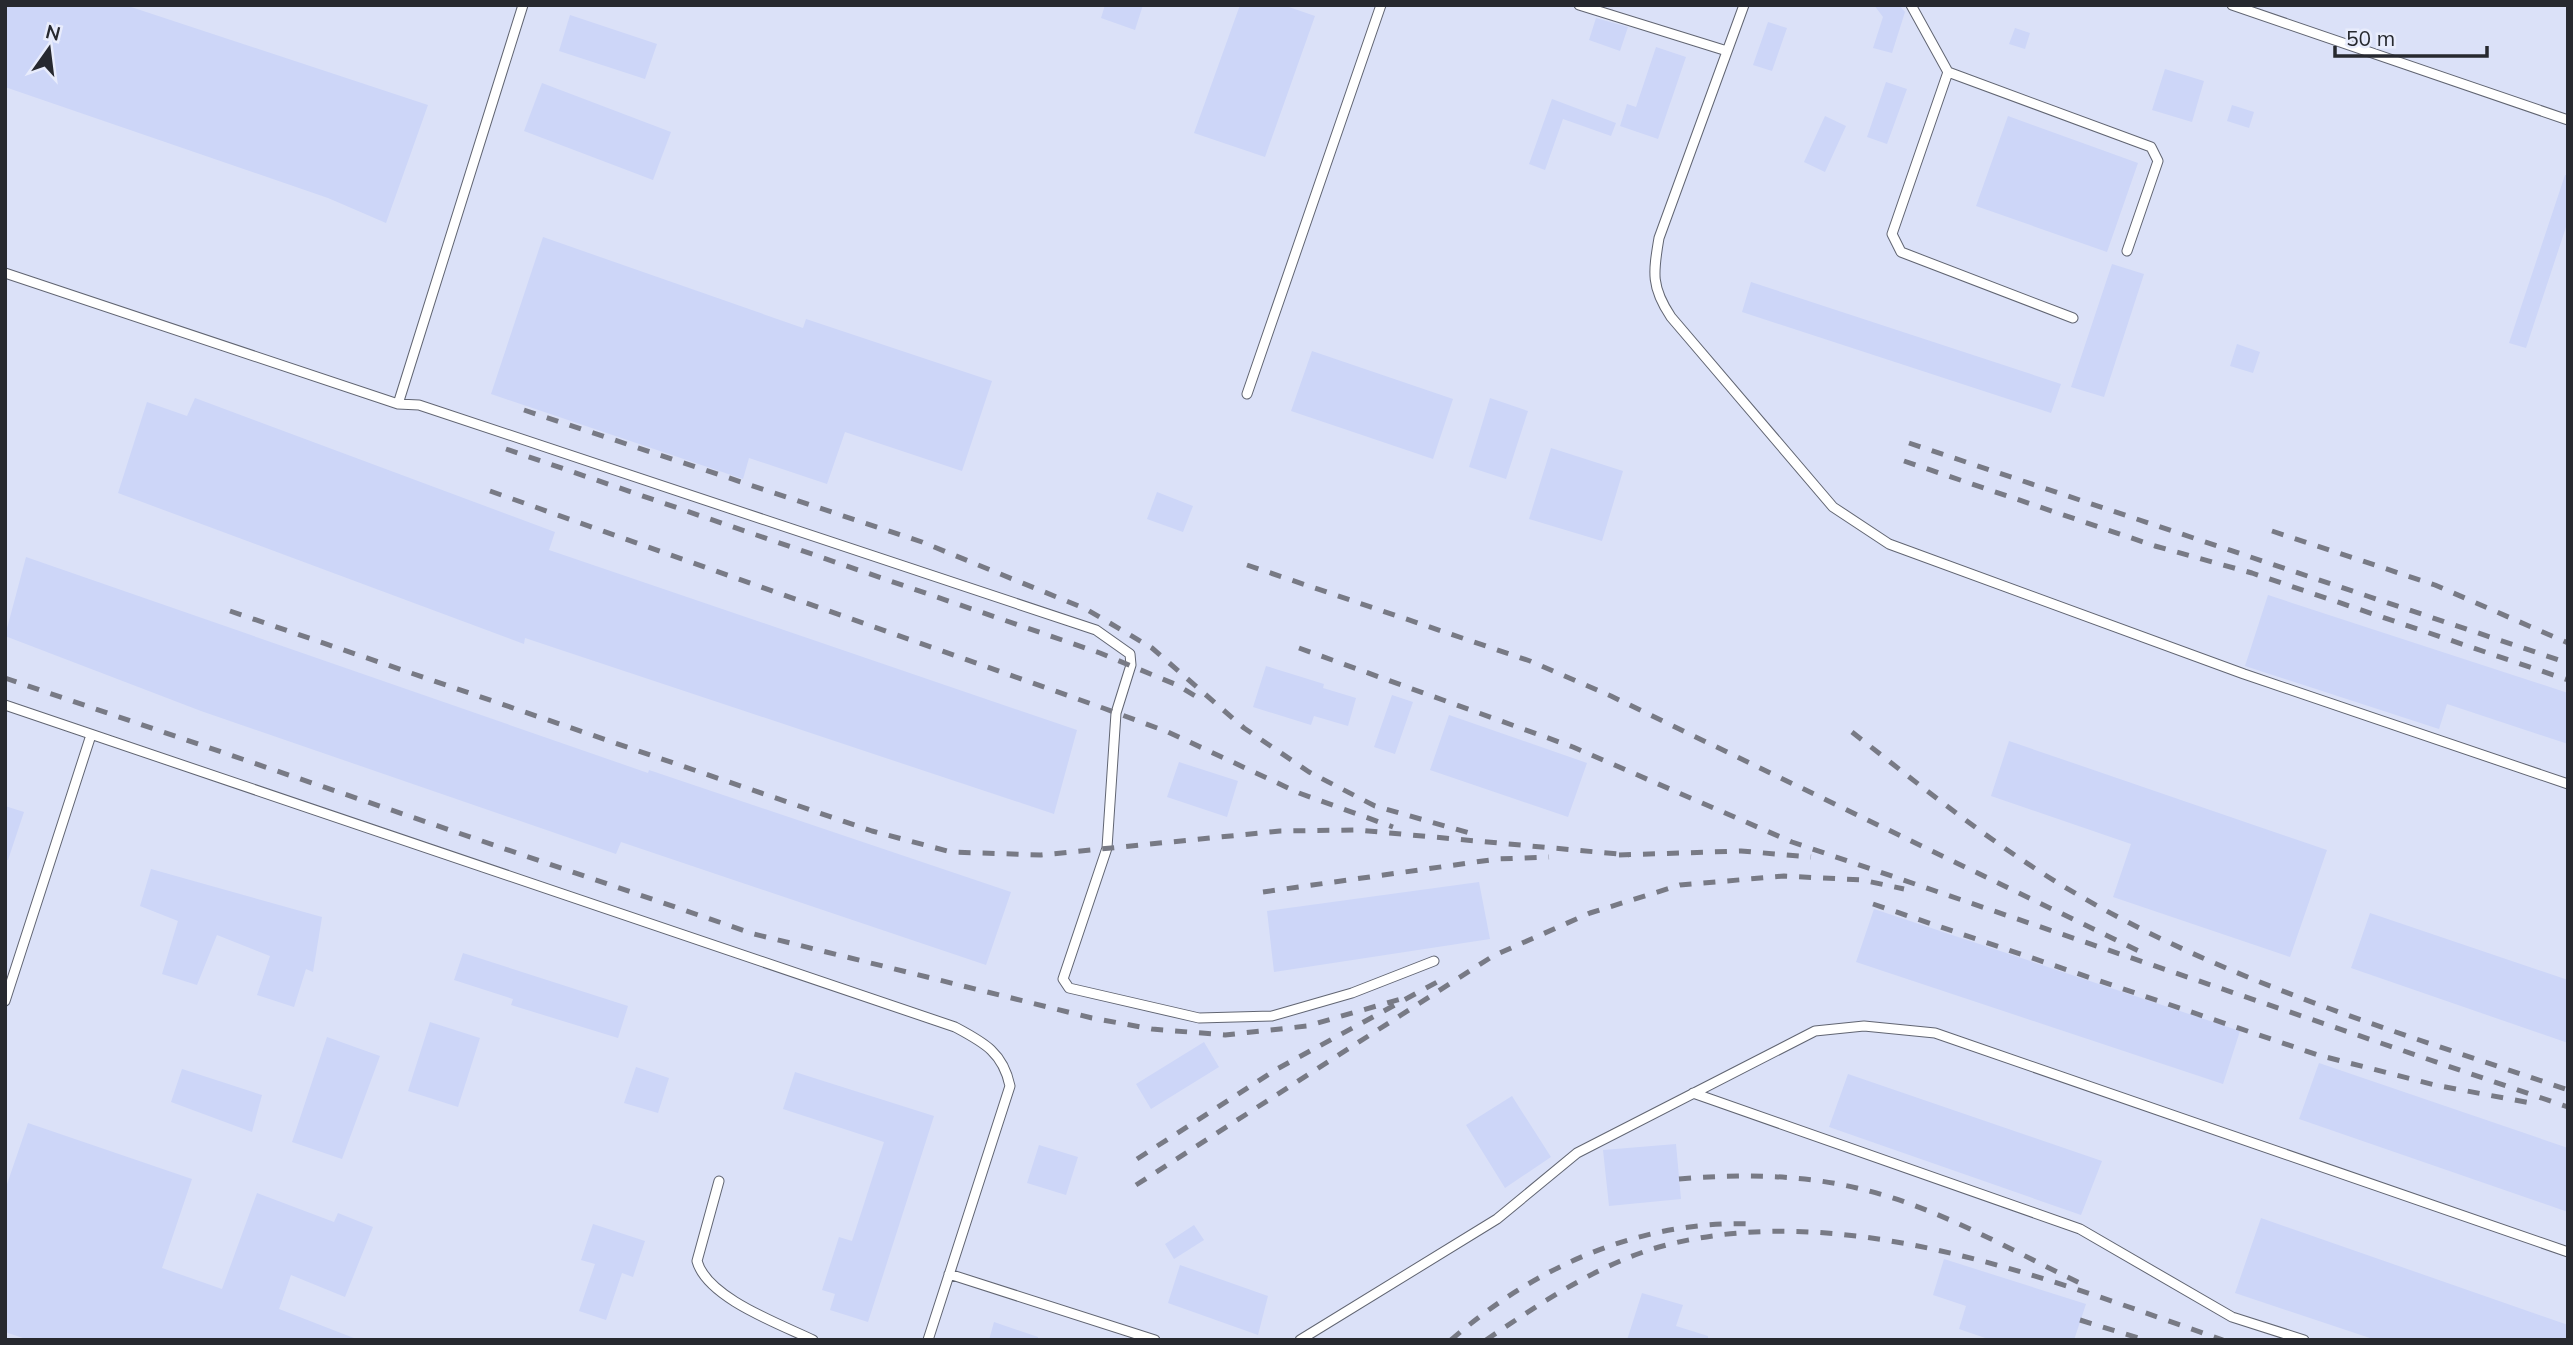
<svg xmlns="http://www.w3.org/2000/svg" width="2573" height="1345" font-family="Mulish,sans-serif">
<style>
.built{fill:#dbe1f8}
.building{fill:#cdd6f8}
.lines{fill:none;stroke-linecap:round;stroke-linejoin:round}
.service-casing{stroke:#616572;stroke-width:11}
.service{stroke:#fff;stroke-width:9}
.rail{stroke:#787a85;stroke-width:5;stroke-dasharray:12 12;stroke-linecap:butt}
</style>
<rect width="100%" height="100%" fill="#e8ecfc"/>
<path class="built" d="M5 5H2568V1340H5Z"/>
<path class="building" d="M5 5H125L428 105 386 223 328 198 5 87Z
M1105 5H1143L1135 30 1101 18Z
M1240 5H1283L1315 16 1265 157 1194 133Z
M1874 5H1899L1905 12 1892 53 1873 48 1883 17Z
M570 15 657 44 645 79 559 51Z
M1596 18 1628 27 1620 51 1589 40Z
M1768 22 1787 28 1772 71 1753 65Z
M2015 28 2030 33 2025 49 2009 44Z
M1656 47 1686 57 1658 139 1620 126 1627 104 1636 107Z
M2165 69 2204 81 2192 122 2152 110Z
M1886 82 1907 89 1887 144 1867 137Z
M542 83 671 132 653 180 524 131Z
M1552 99 1616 123 1611 136 1563 119 1545 170 1529 164Z
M2232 105 2254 112 2249 128 2227 121Z
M1825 116 1846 126 1825 172 1804 162Z
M2008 116 2138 163 2107 252 1976 206Z
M2565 175H2568V221L2526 348 2509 343Z
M543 237 803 328 806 319 992 381 962 471 845 432 827 484 749 458 743 479 491 394Z
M2112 264 2144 274 2104 397 2071 387Z
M1751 282 2061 384 2051 413 1742 312Z
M2237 344 2260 352 2253 373 2230 366Z
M1312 351 1453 399 1433 459 1291 411Z
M195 398 555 532 549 550 1077 730 1054 814 525 638 524 644 118 493 147 402 187 416Z
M1490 398 1528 411 1506 479 1469 467Z
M1551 448 1623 471 1602 541 1529 519Z
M1157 492 1193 506 1183 532 1147 519Z
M26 557 648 773 649 770 1011 892 986 965 621 842 616 854 201 711 5 636Z
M2268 595 2568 693V744L2447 704 2439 729 2245 666Z
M1266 666 1324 684 1323 688 1356 698 1348 726 1314 716 1311 725 1253 707Z
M1392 695 1413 702 1395 754 1374 747Z
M1449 715 1587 763 1568 817 1430 770Z
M2009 741 2327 850 2290 957 2113 897 2131 844 1991 796Z
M1179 762 1238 781 1227 817 1167 797Z
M5 806 24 812 8 860H5Z
M151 869 322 917 313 972 306 969 294 1007 257 995 270 956 217 935 197 985 162 974 178 921 140 906Z
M1479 882 1490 939 1274 972 1267 911Z
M1874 909 2240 1031 2223 1084 1856 962Z
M2370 913 2568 980V1043L2351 968Z
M463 953 628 1006 618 1038 511 1005 513 999 454 980Z
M430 1022 480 1038 458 1107 408 1091Z
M327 1037 380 1056 342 1159 292 1142Z
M1204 1042 1219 1067 1151 1109 1136 1084Z
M2319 1063 2568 1148V1212L2299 1119Z
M636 1067 669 1078 658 1113 624 1103Z
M182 1069 262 1095 252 1132 171 1102Z
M795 1072 934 1116 868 1322 830 1310 835 1294 822 1290 839 1237 852 1241 884 1142 783 1109Z
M1848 1074 2102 1161 2081 1215 1829 1127Z
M1512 1096 1551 1157 1505 1188 1466 1125Z
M28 1123 192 1179 162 1268 222 1289 257 1193 334 1222 338 1213 373 1227 345 1297 291 1275 279 1309 359 1340H29L5 1332V1190Z
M1676 1144 1681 1199 1609 1206 1603 1150Z
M1039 1145 1078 1157 1066 1195 1027 1183Z
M2261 1218 2568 1325V1340H2376L2235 1293Z
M593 1224 645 1241 633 1277 622 1273 606 1320 579 1311 595 1264 581 1260Z
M1194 1225 1204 1240 1174 1259 1165 1244Z
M1944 1259 2086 1304 2074 1340H1991L1959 1329 1966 1306 1933 1295Z
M1180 1265 1268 1296 1258 1335 1168 1303Z
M1642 1293 1683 1305 1676 1326 1708 1336V1340H1627Z
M994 1322 1038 1337V1340H989Z"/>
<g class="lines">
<defs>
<path id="service" d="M1579 5 1727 51
M1744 5 1659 238C1653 273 1651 287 1671 317L1833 507 1889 544 2244 674 2568 784
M1911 5 1948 72 2151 147 2158 161 2127 251
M2232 5 2568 120
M1948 72 1892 234 1901 252 2073 318
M5 273 398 404 419 405 1096 630 1130 654 1131 665 1116 713 1107 848 1063 979 1069 988 1199 1018 1272 1016 1352 993 1434 961
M1247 394 1381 5
M398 404 523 5
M5 705 955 1027C983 1042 1003 1052 1010 1086L928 1340
M5 1001 91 735
M1693 1093 2080 1229 2232 1317 2304 1340
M719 1181 697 1261C707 1298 780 1324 813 1340
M949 1274 1155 1340
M1300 1340 1497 1219 1577 1153 1815 1031 1864 1026 1935 1033 2568 1252"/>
</defs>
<use href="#service" class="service-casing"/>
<use href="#service" class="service"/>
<path class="rail" d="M524 410 922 542 1086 609 1152 648 1244 728 1309 772 1375 806 1473 834
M1909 443 2568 663
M506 449 1100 653 1177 685 1197 697
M1904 461 2155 546 2252 573 2568 680
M490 491 1103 708 1168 732 1299 793 1393 827
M2272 531 2435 585 2568 643
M1247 565 1530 661 1611 696 2139 951
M230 611 872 831 951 852 1041 855 1280 831 1357 830 1629 855
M1299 648 1573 747 1792 842 2568 1107
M5 678 754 934 1092 1018 1152 1029 1225 1035 1307 1026 1401 999
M1852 732C1926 790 1998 849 2080 896 2232 984 2402 1033 2568 1090
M1619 855 1741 851 1811 857
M1263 892 1497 859 1549 857
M1873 904 2318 1055 2435 1085 2536 1104
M1137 1159 1277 1069 1439 981
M1679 1179C1741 1174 1801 1174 1861 1189 1938 1207 2016 1253 2088 1287
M1136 1185 1493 956 1590 913 1680 885 1784 876 1862 880 1904 889
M2080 1320 2145 1340
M1451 1340C1537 1265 1643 1219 1757 1224
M1486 1340C1539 1304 1597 1265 1659 1247 1843 1196 2050 1280 2223 1340"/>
</g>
<rect width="2573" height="1345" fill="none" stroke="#27292f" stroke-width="14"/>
<g transform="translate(49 49) rotate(14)" stroke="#e8ecfc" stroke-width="5" paint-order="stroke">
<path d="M0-5L12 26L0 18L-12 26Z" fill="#27292f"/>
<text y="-10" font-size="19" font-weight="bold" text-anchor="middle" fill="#27292f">N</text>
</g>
<path d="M2335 46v10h152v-10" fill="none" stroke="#27292f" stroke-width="3.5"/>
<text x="2346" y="46" font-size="21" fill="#27292f" stroke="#e8ecfc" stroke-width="5" paint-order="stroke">50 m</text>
</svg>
